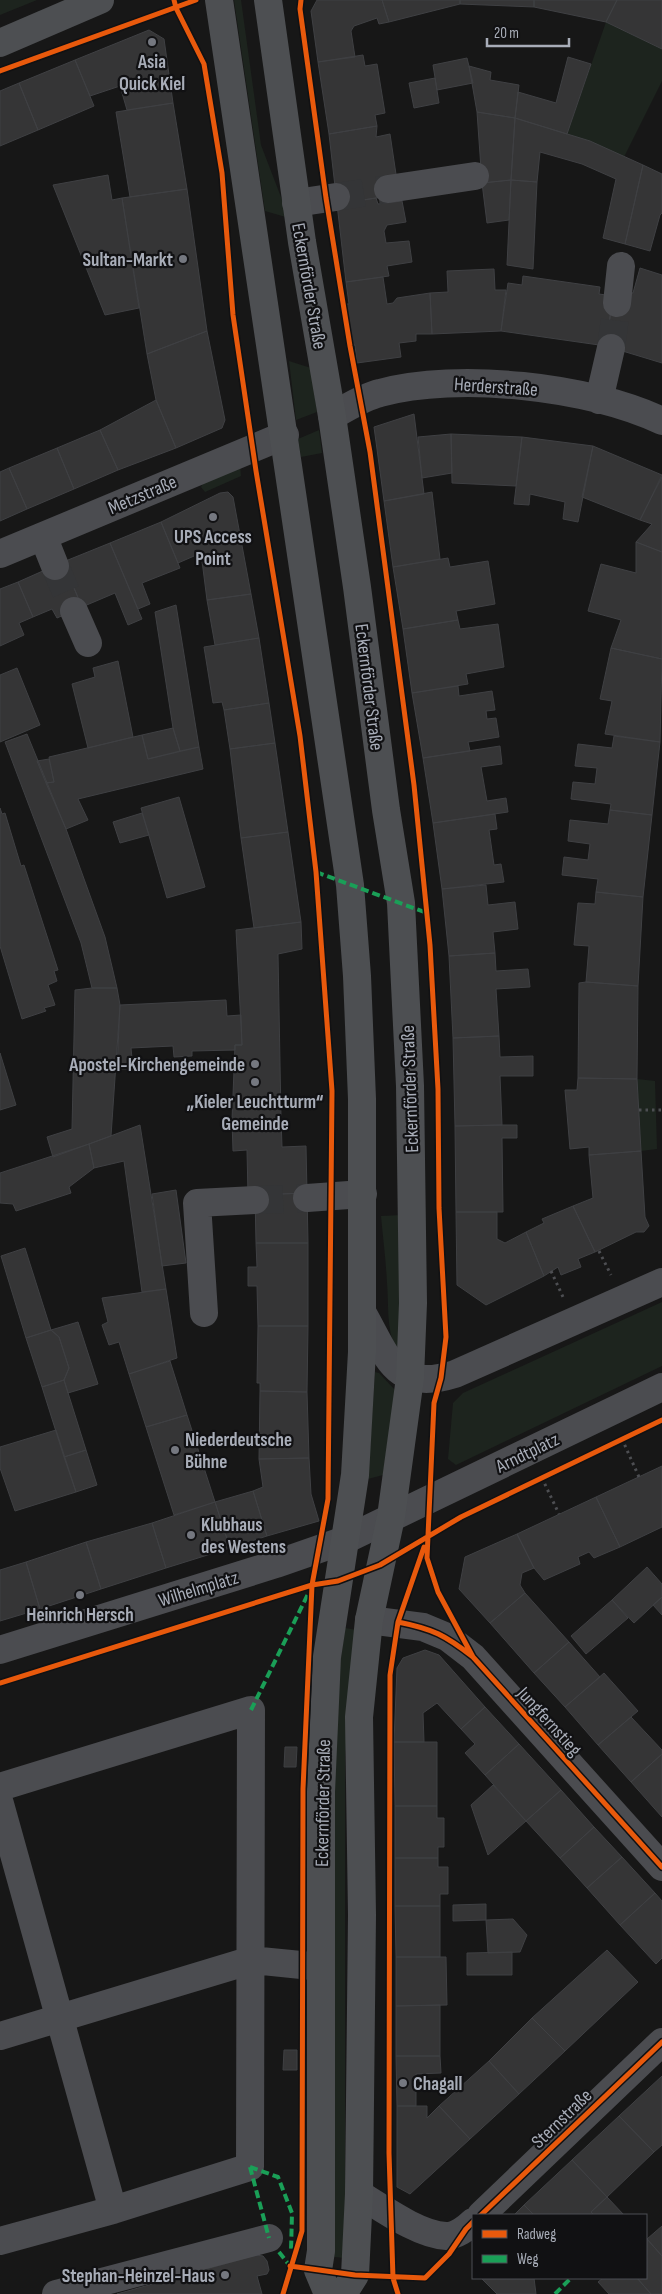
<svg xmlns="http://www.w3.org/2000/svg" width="662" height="2294" font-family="'Sofia Sans Condensed',sans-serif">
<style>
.green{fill:#1d241e}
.building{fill:#353536;stroke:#3f4043}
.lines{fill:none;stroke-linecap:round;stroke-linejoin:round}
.minor-tunnel{stroke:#343537;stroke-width:28;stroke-dasharray:28 14;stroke-linecap:butt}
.path{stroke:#4d4e52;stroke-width:3;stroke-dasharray:2.5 4;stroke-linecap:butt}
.minor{stroke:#4b4c50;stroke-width:28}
.major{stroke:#4d4f52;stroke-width:28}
.quiet{stroke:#1a9f57;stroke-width:4;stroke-dasharray:8 4;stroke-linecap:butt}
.cycleway-casing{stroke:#111113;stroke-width:8}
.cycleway{stroke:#e8590c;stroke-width:5}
.poi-dot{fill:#757880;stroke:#111113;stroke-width:2}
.labels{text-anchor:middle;stroke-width:4.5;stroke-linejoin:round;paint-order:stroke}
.poi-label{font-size:19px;font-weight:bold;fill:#a8adb8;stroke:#111113}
.street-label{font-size:19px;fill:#a8adb8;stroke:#111113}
</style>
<rect width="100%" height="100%" fill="#171717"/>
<path class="green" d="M0 0H37L0 15Z
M234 0H241L261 145 289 218 265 211Z
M606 22 662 49V81L624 157 567 134Z
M289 361 311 368 317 412 296 420Z
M319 430 322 453 301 457 298 439Z
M240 464 241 476 205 492 201 487 206 478Z
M637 1079 655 1081 657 1149 641 1151Z
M402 1215V1349H396C386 1328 389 1306 387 1283 386 1261 383 1238 381 1216Z
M662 1302V1366L456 1465 448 1459 453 1403 463 1393Z
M375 1372 379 1373 395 1390 383 1475 368 1479Z
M345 1628 357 1630 345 1755V2258L334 2257 335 1750 339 1672Z"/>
<path class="building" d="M317 0H382L389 22 379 24 377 18 354 26 351 31 355 57 318 62 311 11Z
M382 0H460V4L389 22Z
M460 0H534V7L460 4Z
M534 0H617L606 22 534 7Z
M617 0H662V49L606 22Z
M149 30 164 39 173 103 127 110 120 86 90 96 75 60Z
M363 55 365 66 377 64 385 113 375 115 377 126 329 134 318 62Z
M568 57 591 64 567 134 515 118 518 92 556 103Z
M467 58 473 83 437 90 433 65Z
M75 60 94 106 38 130 19 83Z
M469 66 491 72 490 80 519 85 515 118 477 112Z
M435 78 439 103 414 108 409 83Z
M19 83 38 130 0 146V91Z
M173 103 187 189 130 197 116 112Z
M477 112 515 118 511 180 482 183Z
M515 118 590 141 643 165 625 244 603 238 616 179 582 164 540 152 537 182 511 180Z
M377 126 376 137 390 134 397 181 389 196 337 204 329 134Z
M643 165 662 174V213L660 215 650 251 625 244Z
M108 175 112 200 122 198 139 308 105 315 53 185Z
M511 180 509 220 487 223 482 183Z
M511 180 537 182 533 269 507 265Z
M187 189 207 331 147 354 122 198Z
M376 198 378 204 402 201 406 222 387 225 384 231 386 243 409 241 412 262 387 266 389 276 346 282 337 204Z
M640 268 662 275V363L606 346 612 302 627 292 633 293Z
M494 269 495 290H506L501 331 432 334 430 293 448 292 447 271Z
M523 276 600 287 599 294 613 296 606 346 501 331 508 283 522 285Z
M383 277 387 304 393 303 397 298 430 293 432 334H416V341L399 343 401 357 357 363 355 345H351L348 325 345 304H349L346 282Z
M207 331 225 420 222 428 176 448 156 400 147 354Z
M156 400 176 448 118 470 100 430Z
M414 414 424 494 384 501 374 427Z
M100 430 118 470 74 489 57 448Z
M451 434 522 437 516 486 452 483Z
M451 434 452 473 422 478 418 437Z
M522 437 593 446 578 522 563 519 565 502 530 494 529 505 514 504Z
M593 446 662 475 640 520 582 497Z
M57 448 74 489 27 509 9 468Z
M9 468 27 509 0 521V472Z
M662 477V552L636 542 652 524 640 520Z
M228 492 233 497 251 594 207 600 201 553 178 563 161 522 220 493Z
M432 492 440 559 393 567 384 501Z
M161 522 180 568 142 583 150 604 138 609 110 543Z
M636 542 662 552V659L611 648 621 620 588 611 601 564 636 573Z
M110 543 142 619 128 625 115 593 82 607 63 562Z
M448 558 450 567 488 561 495 604 456 611 458 620 403 629 393 567Z
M63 562 82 607 57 618 52 609 33 617 18 582Z
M18 582 33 617 19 623 24 635 0 646V589Z
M251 594 259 638 215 645 207 600Z
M176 605 199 747 180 751 173 728 155 612Z
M458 620 460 629 498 624 504 667 466 674 468 684 412 693 403 629Z
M259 638 269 703 224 710 222 702 213 703 204 647Z
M611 648 662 659 660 742 605 734 612 701 600 699Z
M118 661 133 737 88 748 72 684 95 677 93 668Z
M17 668 40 725 0 742V675Z
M458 686 459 696 492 691 495 710 486 711 487 719 496 718 499 737 468 742 470 751 423 758 412 693Z
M269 703 275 743 230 749 224 710Z
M173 728 180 751 148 759 142 735Z
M27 734 66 829 105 937 117 988H92L81 943 5 742Z
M142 735 148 759 199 747 203 769 78 799 88 820 66 829 46 783 54 782 49 757Z
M614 736 660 742 652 815 610 810 611 804 571 799 573 782 595 784 597 768 575 766 578 744 612 748Z
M275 743 288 832 241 838 230 749Z
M500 746 502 764 481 767 487 801 506 798 508 812 433 823 423 758Z
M49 759 54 782 46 783 37 761Z
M179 797 205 887 167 898 141 808Z
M0 808 2 814 5 813 21 866 24 865 58 970 54 971 57 981 48 985 55 1005 44 1008 46 1011 22 1019 0 946Z
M610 810 652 815 643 897 596 892 598 879 562 875 564 857 588 860 590 844 568 841 570 820 608 824Z
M142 813 149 835 120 843 113 822Z
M495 814 497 829 489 830 494 865 501 864 504 882 442 889 433 823Z
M288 832 301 922 254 928 241 838Z
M486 885 488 905 515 902 518 929 493 932 495 953 449 956 442 889Z
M596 892 643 897 638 986 586 982 589 946 574 945 578 903 595 904Z
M301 922 302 949 278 954 281 1118 282 1147 306 1146 307 1193 248 1195 247 1150 233 1151 232 1120 235 1045H242L236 930Z
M495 953 496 971 528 969 530 987 496 989 499 1036 453 1038 449 956Z
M586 982 638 986 637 1079 578 1078 579 983Z
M92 988H117L120 1005 111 1136 53 1157 47 1137 72 1129 75 990Z
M226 1000 227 1016 241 1015 242 1045H235V1050L192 1051V1056L174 1057 173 1046 131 1048 133 1069H117L120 1005Z
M499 1036 500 1057 533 1056V1076H500L502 1125 455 1126 453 1038Z
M0 1053 16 1105 0 1110Z
M578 1078 637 1079 641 1151 589 1155V1147L570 1149 565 1090H577Z
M140 1125 166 1289 142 1292 124 1161 94 1168 89 1144Z
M502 1125H517V1138H502L503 1212H456L455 1126Z
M89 1144 94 1168 69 1187 71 1193 16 1211 13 1204 0 1203V1173Z
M641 1151 645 1217 649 1226 644 1232H636L595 1252 573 1206 593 1198 589 1155Z
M176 1190 186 1263 162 1266 152 1194Z
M307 1193 308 1243H256L255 1195Z
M573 1206 595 1252 578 1259 581 1267 561 1275 558 1267 544 1276 526 1232 544 1223 542 1219Z
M456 1212H497V1239L505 1243 526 1232 544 1276 486 1305 457 1285Z
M256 1243H308V1326H258L257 1286H248V1267H257Z
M25 1248 51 1330 26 1338 1 1256Z
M166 1289 177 1358 129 1374 119 1342 109 1345 102 1325 108 1322 102 1298Z
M78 1322 98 1384 68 1393 64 1380 69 1368 59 1337 51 1330Z
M258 1326H308L307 1392 260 1391V1383H257Z
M51 1330 59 1337 69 1368 64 1380 42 1387 26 1338Z
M170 1361 187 1415 146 1427 129 1374Z
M64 1380 86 1450 64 1457 42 1387Z
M260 1391 307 1392 309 1458 259 1459Z
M187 1415 215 1502 174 1515 146 1427Z
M56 1430 76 1492 15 1511 0 1468V1447Z
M86 1450 97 1485 76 1492 64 1457Z
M309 1458 311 1494 319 1521 267 1536 253 1491 263 1487 259 1459Z
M662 1466V1527L620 1547 596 1497Z
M253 1491 267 1536 230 1548 215 1502Z
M596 1497 620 1547 594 1558 589 1552 578 1557 580 1564 544 1580 534 1568 517 1534Z
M215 1502 230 1548 166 1568 152 1523Z
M152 1523 166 1568 101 1589 86 1542Z
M517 1534 534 1568 522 1573 520 1585 525 1593 490 1623 459 1589 465 1557Z
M86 1542 101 1589 40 1609 26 1562Z
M26 1562 40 1609 0 1621V1570Z
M647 1567 662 1584V1597L634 1623 612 1600Z
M525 1593 569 1642 534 1673 490 1623Z
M662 1597V1615L653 1605Z
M612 1600 628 1618 586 1654 571 1636Z
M569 1642 600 1677 565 1707 534 1673Z
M425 1650 439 1655 485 1707 461 1729 437 1703 423 1713 424 1742H394L397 1668 403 1658Z
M604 1673 638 1711 598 1745 565 1707Z
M485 1707 519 1744 485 1775 465 1753 475 1744 461 1729Z
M631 1717 662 1750V1754L631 1782 598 1745Z
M394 1742H437V1806H395Z
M519 1744 561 1790 526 1821 485 1775Z
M285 1747H297L296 1767H284Z
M662 1754V1817L631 1782Z
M493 1785 526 1821 488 1855 471 1805Z
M561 1790 594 1827 560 1858 526 1821Z
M395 1806H437V1818H444V1847H438V1858H395Z
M594 1827 622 1857 587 1888 560 1858Z
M622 1857 655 1893 620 1925 587 1888Z
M395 1858H438V1867H448V1894H440V1906H395Z
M655 1893 662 1901V1958L656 1964 620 1925Z
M486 1904V1920L453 1921V1905Z
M395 1906H440V1957H396Z
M513 1919 527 1935 520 1952 488 1953 486 1920Z
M607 1950 638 1982 565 2051 532 2018Z
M512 1952V1975H467V1953Z
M396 1957H446L447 2005 396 2006Z
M440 2005V2056H396V2006Z
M532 2018 565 2051 519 2094 489 2061Z
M284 2050H297V2070H283Z
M396 2056H440L441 2073 416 2074V2106H397Z
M489 2061 519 2094 470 2139 439 2106Z
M662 2076V2145L654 2152 619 2116Z
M397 2106H427V2118L439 2106 470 2139 410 2194 397 2187Z
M619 2116 654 2152 607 2197 572 2160Z
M572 2160 607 2197 591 2212 594 2215H534L524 2205Z
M607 2197 624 2215H594L591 2212Z
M524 2205 534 2215H514Z
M662 2226V2256L647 2239Z
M647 2239 662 2256V2294H651L637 2278H646Z
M256 2255 263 2256 267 2261 269 2270 267 2274 257 2276 262 2294H117Z
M481 2278H534L536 2294H497Z
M603 2278H637L651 2294H609L598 2282Z"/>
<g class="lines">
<path class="minor-tunnel" d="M336 197 388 189
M611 348 617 303
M55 566 74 611
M255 1200 307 1198"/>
<path class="path" d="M639 1110H662
M599 1251 611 1275
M551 1271 563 1297
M622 1439 639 1477
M542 1478 559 1514"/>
<path class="minor" d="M388 189 475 176
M296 203 336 197
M617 303 621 266
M599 400 611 348
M332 416C347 408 363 397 380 393 458 372 589 386 662 421
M43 536 55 566
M0 554 285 435
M74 611 88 643
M307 1198 363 1194
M362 1312C388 1357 394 1393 455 1374L662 1282
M204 1313 197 1203 255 1200
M369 1620 423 1627 447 1637 473 1657 662 1867
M0 1650 276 1564 345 1540 662 1387
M0 1787 251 1710 250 2167 113 2210 0 2241
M0 1804 113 2210
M0 2036 252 1960 321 1967
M359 2194C382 2208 419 2235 446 2236 456 2236 467 2228 473 2222
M481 2215 662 2042
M56 2294 269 2238"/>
<path class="major" d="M219 0 350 885 357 976 362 1099V1352L355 1475 327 1657 321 1792V2251L318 2270 328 2294
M268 0 302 242 332 416 357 587 386 810 401 903 410 1086 413 1303 410 1378 391 1517 369 1620 359 1717 362 1915 359 2194 355 2275 343 2294
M0 43 100 0"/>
<path class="quiet" d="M316 872 427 913
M251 1710 309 1592
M250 2167 278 2177 292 2213 291 2252
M250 2167 269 2238
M279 2252 290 2266H294
M555 2294 571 2278"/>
<defs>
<path id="cycleway" d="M174 0 176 8 204 64 222 173 233 315 256 471 300 736 316 872 332 1091 328 1499 312 1585 303 1789 302 2231 283 2294
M301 0 300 9 326 198 350 346 370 452 414 785 430 945 438 1089 439 1208 446 1337 441 1378 434 1403 427 1558 438 1592 473 1657
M0 71 196 0
M398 1622C433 1629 445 1635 473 1657L662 1867
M0 1683 312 1585 338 1581 380 1565 461 1517 662 1420
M481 2215 662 2042
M290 2266 355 2275 425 2278 449 2254 466 2229 473 2222
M398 2294 393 2278 389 2153 390 1675 398 1622 424 1547"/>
</defs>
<use href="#cycleway" class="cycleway-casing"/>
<use href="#cycleway" class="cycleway"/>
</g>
<g class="poi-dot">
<circle cx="152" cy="42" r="5"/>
<circle cx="183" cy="259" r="5"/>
<circle cx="213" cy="517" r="5"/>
<circle cx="255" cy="1064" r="5"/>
<circle cx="255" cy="1082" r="5"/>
<circle cx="175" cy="1450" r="5"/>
<circle cx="191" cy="1535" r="5"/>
<circle cx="80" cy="1595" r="5"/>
<circle cx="403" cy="2083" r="5"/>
<circle cx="225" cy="2275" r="5"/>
</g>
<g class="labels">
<g class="poi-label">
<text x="152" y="68">Asia<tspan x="152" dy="22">Quick Kiel</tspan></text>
<text x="173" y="266" text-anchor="end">Sultan-Markt</text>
<text x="213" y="543">UPS Access<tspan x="213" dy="22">Point</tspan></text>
<text x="245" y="1071" text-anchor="end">Apostel-Kirchengemeinde</text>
<text x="255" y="1108">„Kieler Leuchtturm“<tspan x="255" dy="22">Gemeinde</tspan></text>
<text x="185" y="1446" text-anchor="start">Niederdeutsche<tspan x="185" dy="22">Bühne</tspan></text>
<text x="201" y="1531" text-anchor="start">Klubhaus<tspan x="201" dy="22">des Westens</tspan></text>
<text x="80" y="1621">Heinrich Hersch</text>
<text x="413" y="2090" text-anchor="start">Chagall</text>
<text x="215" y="2282" text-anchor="end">Stephan-Heinzel-Haus</text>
</g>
<g class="street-label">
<text transform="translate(310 286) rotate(80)" y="7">Eckernförder Straße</text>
<text transform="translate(496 386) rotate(4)" y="7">Herderstraße</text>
<text transform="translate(142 494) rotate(-23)" y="7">Metzstraße</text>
<text transform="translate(370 687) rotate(83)" y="7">Eckernförder Straße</text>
<text transform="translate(409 1089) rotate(-92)" y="7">Eckernförder Straße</text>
<text transform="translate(527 1452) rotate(-26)" y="7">Arndtplatz</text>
<text transform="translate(198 1588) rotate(-17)" y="7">Wilhelmplatz</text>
<text transform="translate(550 1721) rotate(48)" y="7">Jungfernstieg</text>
<text transform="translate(322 1803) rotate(-89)" y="7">Eckernförder Straße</text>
<text transform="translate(561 2118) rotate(-44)" y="7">Sternstraße</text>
</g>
</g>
<rect x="472" y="2214" width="175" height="65" fill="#111113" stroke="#4d4f55"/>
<rect x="482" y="2230" width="25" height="8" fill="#e8590c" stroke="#4d4f55"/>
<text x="517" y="2239" font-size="15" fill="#a8adb8">Radweg</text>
<rect x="482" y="2255" width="25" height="8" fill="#1a9f57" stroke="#4d4f55"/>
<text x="517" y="2264" font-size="15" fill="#a8adb8">Weg</text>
<path d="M487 38v8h82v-8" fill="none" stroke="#a8adb8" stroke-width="2.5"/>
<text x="494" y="38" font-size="15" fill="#a8adb8" stroke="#111113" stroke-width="4" paint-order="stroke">20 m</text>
</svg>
